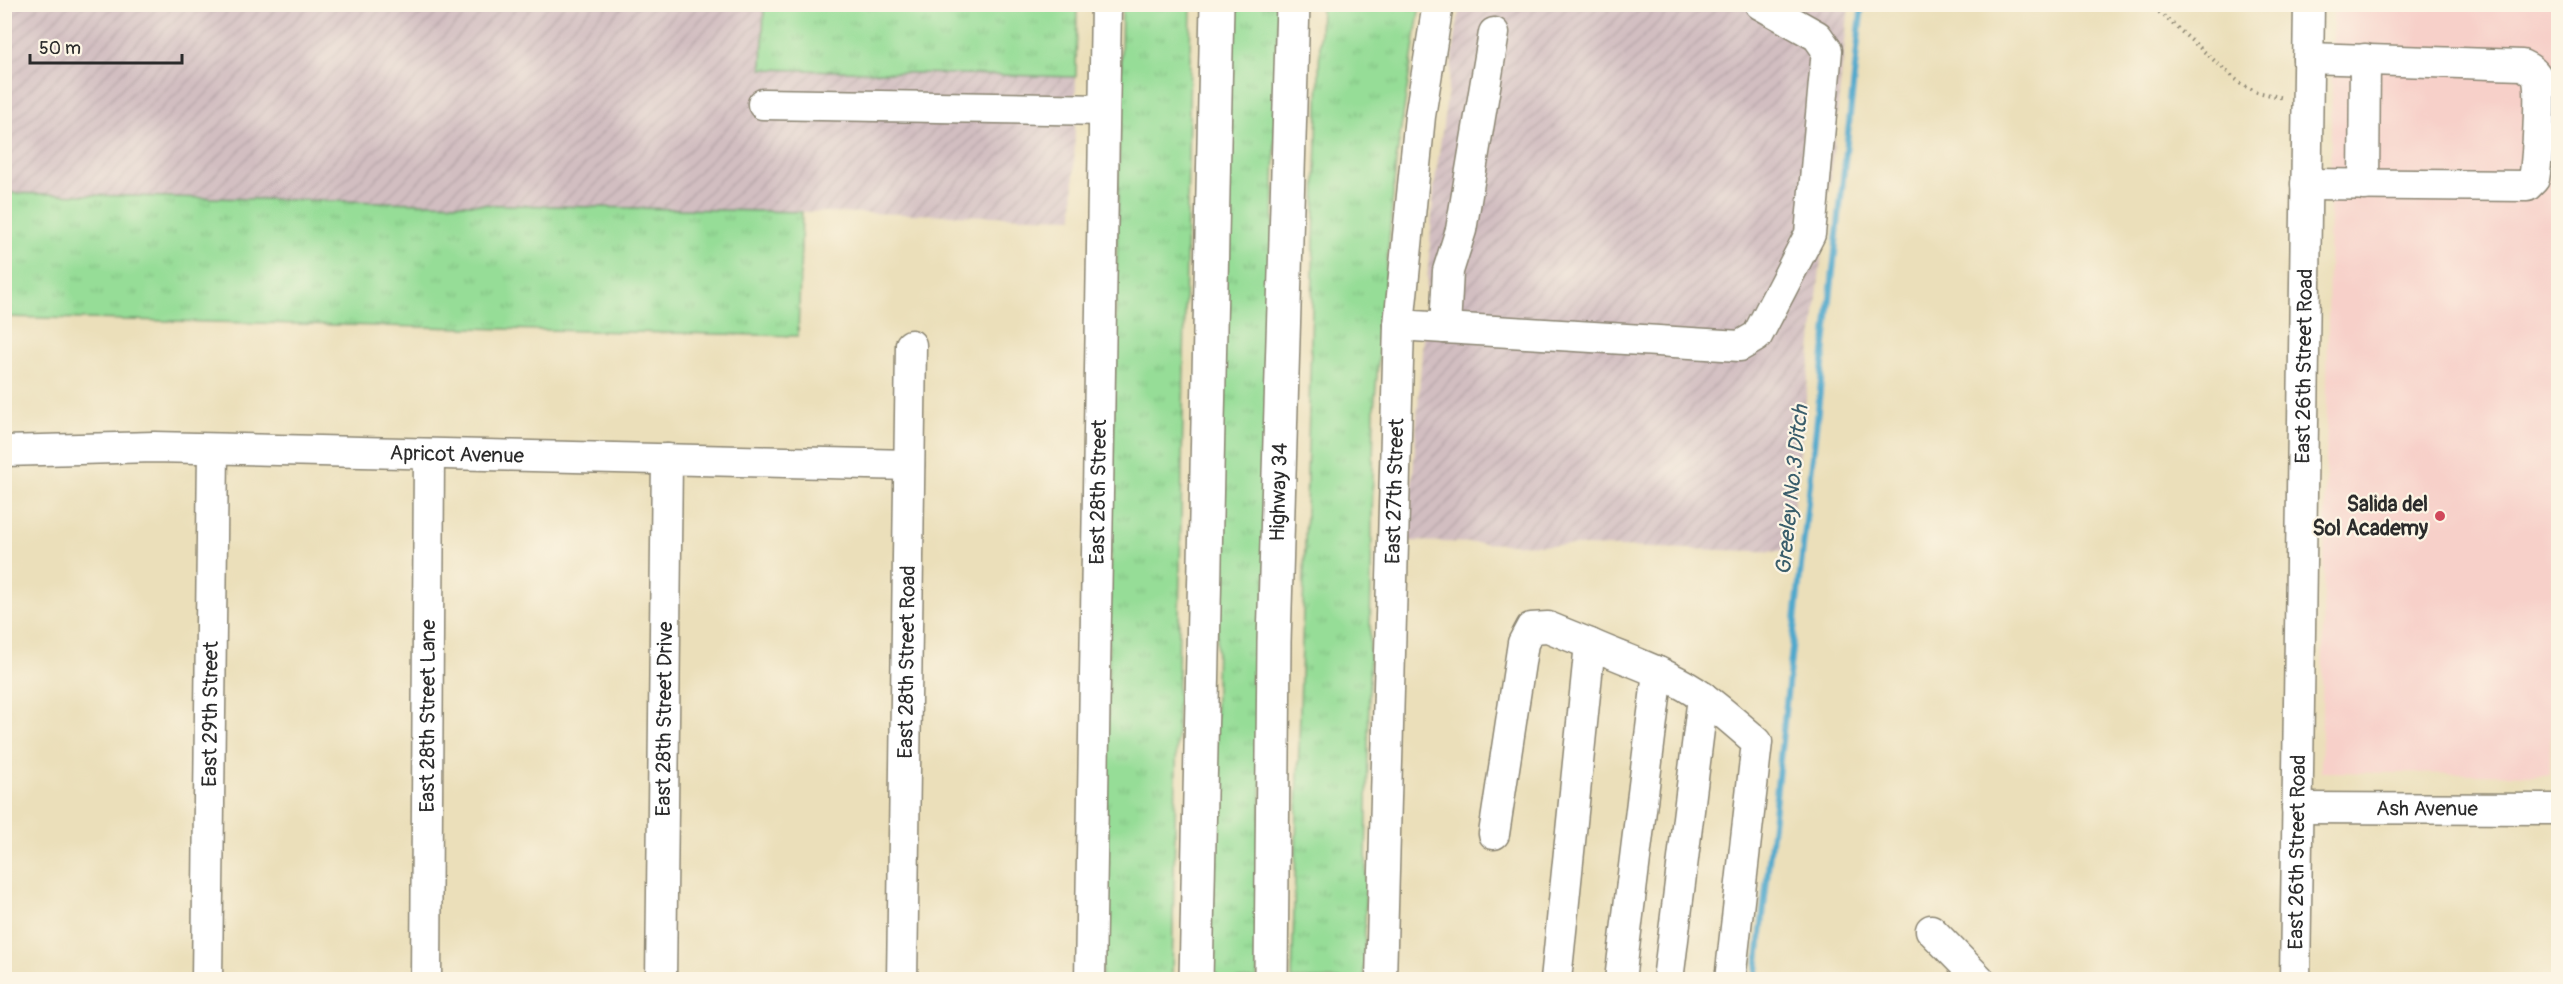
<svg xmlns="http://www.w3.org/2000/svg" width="2563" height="984" font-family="Pangolin,sans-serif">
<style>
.built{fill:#f7d0c9}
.industrial{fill:url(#industrial-furrows)}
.grass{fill:url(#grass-tufts);stroke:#608461;stroke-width:1.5}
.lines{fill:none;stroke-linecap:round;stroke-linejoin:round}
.stream{stroke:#4fa8cc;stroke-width:6}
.minor-casing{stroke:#8b8572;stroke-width:33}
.highway-casing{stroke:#8b8572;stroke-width:36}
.path{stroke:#8b8572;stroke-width:4;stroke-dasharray:1.5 4.5;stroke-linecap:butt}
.minor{stroke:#fff;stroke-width:30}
.highway{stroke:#fff;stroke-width:33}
.poi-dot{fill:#d1495b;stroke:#fcf5e5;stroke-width:2}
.labels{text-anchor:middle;stroke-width:4.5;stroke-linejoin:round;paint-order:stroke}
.street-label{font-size:21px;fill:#2b2b2b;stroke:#fcf5e5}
.poi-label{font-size:21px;font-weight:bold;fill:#2b2b2b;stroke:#fcf5e5;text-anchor:end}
.water-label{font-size:22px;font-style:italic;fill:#395d6b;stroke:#fcf5e5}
</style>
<defs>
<pattern id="industrial-furrows" width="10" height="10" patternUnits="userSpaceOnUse" patternTransform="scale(1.5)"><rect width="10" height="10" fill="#d2bec1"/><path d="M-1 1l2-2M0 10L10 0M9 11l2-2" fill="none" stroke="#b4a3a6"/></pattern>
<pattern id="grass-tufts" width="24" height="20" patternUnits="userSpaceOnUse" patternTransform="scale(1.5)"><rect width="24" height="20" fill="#96dd97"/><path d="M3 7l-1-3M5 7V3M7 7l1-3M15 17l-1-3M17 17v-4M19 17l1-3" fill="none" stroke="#81be82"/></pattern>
</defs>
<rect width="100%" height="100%" fill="#fcf5e5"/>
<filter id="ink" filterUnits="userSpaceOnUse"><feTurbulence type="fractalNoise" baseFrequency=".0167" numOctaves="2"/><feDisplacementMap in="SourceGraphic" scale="12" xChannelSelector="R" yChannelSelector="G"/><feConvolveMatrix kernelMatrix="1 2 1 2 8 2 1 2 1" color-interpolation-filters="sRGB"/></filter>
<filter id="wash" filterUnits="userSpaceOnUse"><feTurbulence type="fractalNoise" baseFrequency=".008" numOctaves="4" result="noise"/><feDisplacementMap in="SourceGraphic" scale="24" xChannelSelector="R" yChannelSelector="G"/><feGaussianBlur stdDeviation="1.35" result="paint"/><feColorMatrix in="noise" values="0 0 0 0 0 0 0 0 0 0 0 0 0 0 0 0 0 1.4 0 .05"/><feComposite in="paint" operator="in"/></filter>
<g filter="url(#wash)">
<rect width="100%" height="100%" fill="#ebdfba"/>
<path class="built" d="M2333 5H2558V260L2550 775 2321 772Z"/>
<path class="industrial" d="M5 5H764L763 69 1076 77 1073 218 5 193Z
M1460 5H1849L1789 552 1408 541 1434 188Z"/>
<path class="grass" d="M764 5H1077L1076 77 762 69Z
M1122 5H1191L1172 979 1102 980Z
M1230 5H1278L1257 979 1210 980Z
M1321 5H1420L1396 161 1374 409 1364 980 1292 979Z
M5 193 802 212 798 336 5 317Z"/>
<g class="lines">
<path class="stream" d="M1756 980 1862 4"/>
</g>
</g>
<g filter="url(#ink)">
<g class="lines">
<defs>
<g id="minor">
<path d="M763 104 1104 110"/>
<path d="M2306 184 2527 186 2534 179C2537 162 2542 90 2537 77 2534 71 2528 68 2522 65L2308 58"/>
<path d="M2364 185 2365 59"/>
<path d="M1399 325 1445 328 1448 271 1461 230 1494 33"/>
<path d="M1445 328 1740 346 1757 336 1810 234 1827 50 1817 36 1760 4"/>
<path id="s1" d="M4 451 154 447 909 465"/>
<path id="s2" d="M2297 808 2558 809"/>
<path d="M1494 834 1523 643 1531 628 1548 627 1590 644"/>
<path d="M1931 930 1980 980"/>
<path id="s3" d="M207 980 213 449"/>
<path id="s4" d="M426 980 429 454"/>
<path id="s5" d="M661 980 667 459"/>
<path id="s6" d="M902 980 911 345"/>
<path id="s7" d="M1090 980 1106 4"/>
<path id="s8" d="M1381 980 1399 325 1420 116 1438 4"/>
<path d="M1556 980 1590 644C1628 661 1670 673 1704 698 1722 711 1740 727 1757 742L1730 980"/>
<path d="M1620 980 1658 672"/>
<path d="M1668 980 1703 697"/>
<path id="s9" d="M2295 980 2309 4"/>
</g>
<g id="highway">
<path d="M1196 980 1217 4"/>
<path id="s10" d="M1271 980 1274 642 1293 4"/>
</g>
</defs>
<use href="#minor" class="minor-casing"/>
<use href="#highway" class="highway-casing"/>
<path class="path" d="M2150 4 2241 84 2257 92 2284 98"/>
<use href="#minor" class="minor"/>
<use href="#highway" class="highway"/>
</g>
</g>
<circle class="poi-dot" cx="2440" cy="516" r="6"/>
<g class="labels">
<g class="street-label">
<text dy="7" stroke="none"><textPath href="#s9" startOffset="614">East 26th Street Road</textPath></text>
<text dy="7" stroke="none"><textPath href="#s1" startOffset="453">Apricot Avenue</textPath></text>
<text dy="7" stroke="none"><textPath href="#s8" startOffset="489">East 27th Street</textPath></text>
<text dy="7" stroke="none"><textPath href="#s7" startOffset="488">East 28th Street</textPath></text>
<text dy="7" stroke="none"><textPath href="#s10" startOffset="488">Highway 34</textPath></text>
<text dy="7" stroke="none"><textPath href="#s6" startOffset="318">East 28th Street Road</textPath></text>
<text dy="7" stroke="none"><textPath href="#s3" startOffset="266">East 29th Street</textPath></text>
<text dy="7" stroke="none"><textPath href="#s4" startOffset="264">East 28th Street Lane</textPath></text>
<text dy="7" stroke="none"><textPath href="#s5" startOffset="261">East 28th Street Drive</textPath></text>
<text dy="7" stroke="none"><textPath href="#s2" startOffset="130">Ash Avenue</textPath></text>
<text dy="7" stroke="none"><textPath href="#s9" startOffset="128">East 26th Street Road</textPath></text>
</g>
<g class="poi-label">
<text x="2428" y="511">Salida del<tspan x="2428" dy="24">Sol Academy</tspan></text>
</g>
<g class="water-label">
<text transform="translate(1791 490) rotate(-84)" y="8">Greeley No.3 Ditch</text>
</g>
</g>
<rect width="2563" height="984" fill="none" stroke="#fcf5e5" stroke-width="24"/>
<path d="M30 54v9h152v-9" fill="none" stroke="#2b2b2b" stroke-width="3"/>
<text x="39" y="54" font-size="18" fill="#2b2b2b" stroke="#fcf5e5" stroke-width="4.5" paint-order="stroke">50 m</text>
</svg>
